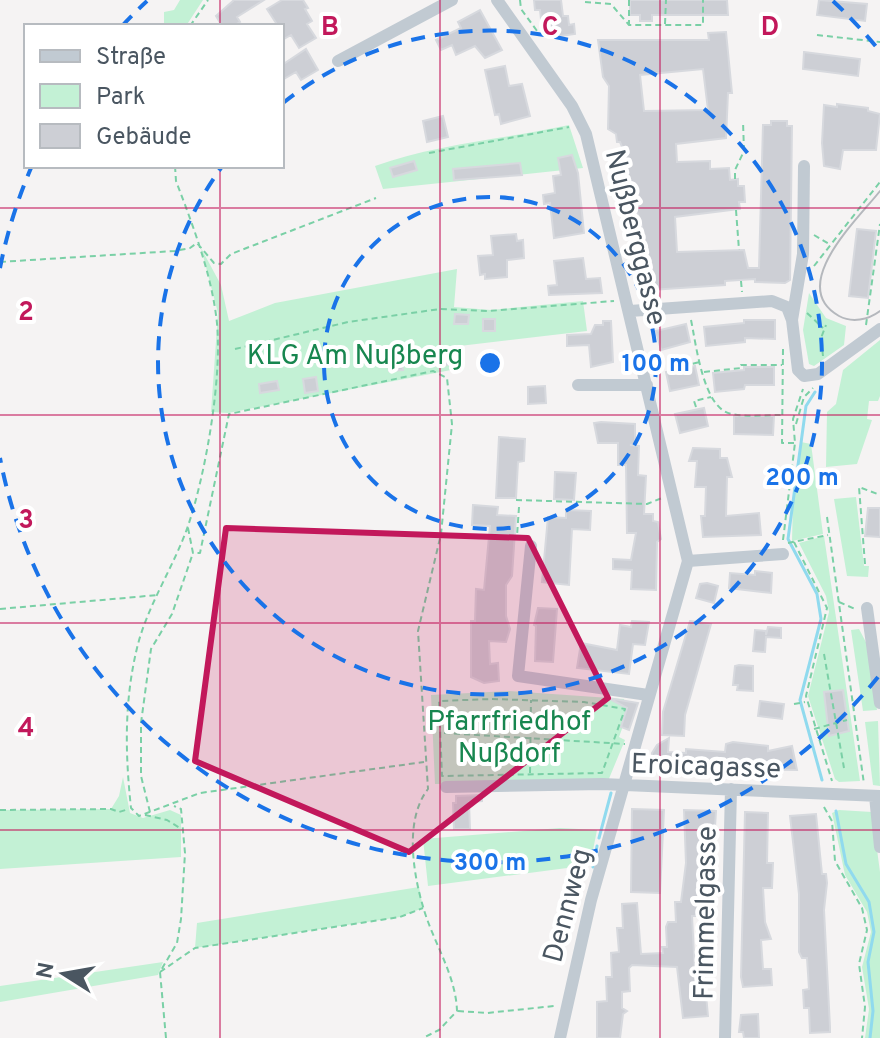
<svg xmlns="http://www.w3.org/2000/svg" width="880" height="1038" font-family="Overpass,sans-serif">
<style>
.green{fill:#c3f1d5}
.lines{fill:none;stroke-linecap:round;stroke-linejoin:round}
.stream{stroke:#90daee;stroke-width:3}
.building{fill:#cdcfd5;stroke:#d7d9de;stroke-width:2;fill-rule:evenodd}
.path{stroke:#7ad0a6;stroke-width:2;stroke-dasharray:6 4;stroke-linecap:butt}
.street{stroke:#c1cad2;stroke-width:12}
.tram{stroke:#b5b8bd;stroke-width:2}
.marked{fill:#c2185b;fill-opacity:0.2;stroke:#c2185b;stroke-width:6;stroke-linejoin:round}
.grid{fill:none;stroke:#c2185b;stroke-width:2;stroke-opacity:0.55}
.ring{fill:none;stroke:#1a73e8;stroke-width:4;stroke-dasharray:14 10}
.labels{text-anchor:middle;stroke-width:8;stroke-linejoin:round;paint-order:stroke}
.street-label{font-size:28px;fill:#4a5661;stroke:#fff}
.park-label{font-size:28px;fill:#17864f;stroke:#fff}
.grid-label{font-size:26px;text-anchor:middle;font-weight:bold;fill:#c2185b;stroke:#fff;stroke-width:8;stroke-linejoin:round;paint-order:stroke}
.centre{fill:#1a73e8;stroke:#fff;stroke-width:4}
.ring-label{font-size:24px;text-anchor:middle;font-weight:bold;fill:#1a73e8;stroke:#fff;stroke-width:8;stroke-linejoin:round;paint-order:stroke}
</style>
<rect width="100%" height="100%" fill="#f5f3f3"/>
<path class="green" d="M180 0H203L186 26H164V12L174 10Z
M569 125 583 168 383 189 375 166C435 144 505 139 569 125Z
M201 248 221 285 229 321 275 303 457 269 454 307 491 310 583 301 587 331 451 347V370L228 413 211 412 218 313Z
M809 293 826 318 846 326 844 345 814 366 809 364 803 330Z
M880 340V396L878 401H869L867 419 872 420 857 464 826 467 827 412 836 404 843 370Z
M801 442 811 444 823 534 792 541 793 501Z
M856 497 864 566H869L868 577 847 576 834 499Z
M824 536 860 781 839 782 835 779 808 696 829 612 826 596 799 543Z
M859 629 868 646 877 710 863 711 851 630Z
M509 691 624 699 627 715 619 737 625 740 608 781 435 784 431 695Z
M878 721 880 786 873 785 865 722Z
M123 777 130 813 143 818 170 810 181 815V857L0 869V810L111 809 119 796Z
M839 810 872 812 880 872V1038H865L869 1009 862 967 871 932 867 912 845 875 832 813Z
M560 828 597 830 590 865 428 886 423 839Z
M419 887 423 908 400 917 195 948 197 923Z
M163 962 158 975 0 1002V986Z"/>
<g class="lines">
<path class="stream" d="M815 392 806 406 788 539 817 594 821 619 800 700 822 780
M836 811 846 864 869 902 874 932 868 962 873 1011 870 1038
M599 838 611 793
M593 867 597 846"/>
</g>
<path class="building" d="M234 0H264L237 17 240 22 233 26H222L216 16Z
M282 0H303L308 8 305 9 312 21 307 24 316 38 299 48 291 35 282 40V26H278L267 9Z
M534 0H561L563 16H568L569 25 574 24 575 34 554 37 552 27 548 28 546 18 541 19 540 10H535Z
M630 0H727L728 15H652V21H640V15H630Z
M819 0 867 4 865 21 817 15Z
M480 10 502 50 485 58 475 46 456 55 452 45 441 50 436 40 461 28 458 22Z
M726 32 732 93H728L726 138 676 144 677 162 710 161V169L729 168 730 180 738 179V186H744L745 202H739L740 209 675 217 677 252 744 250 748 268H759L763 125H771V121H787V126H792L790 280 785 283 755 282V279L725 281V285L651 290 642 270V226L637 212H633V204L625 199 626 156 620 142H617L616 134 608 129 609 86 603 77 598 40H709L708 33ZM703 69 708 110 644 111 640 75Z
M306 49 318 70 301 80 296 72 282 80V65Z
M804 52 860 59 858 76 803 69Z
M505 66 509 86 522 84 530 116 501 124 499 114 495 115 485 70Z
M837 104 868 108V111L880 114 876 150H843L840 169 824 166 822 143 824 105 837 107Z
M443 116 448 137 427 142 423 121Z
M572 155 578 173 584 233 554 238 550 203 544 204 543 195 555 193 553 176 561 175 558 158Z
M414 161 417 170 393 177 390 168Z
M520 163 522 175 454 180 453 169Z
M857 229 876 231 868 298 849 296Z
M516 234 517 241 523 240 524 258 507 260V277L485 279V274L480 275 478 256 493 255 491 236Z
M583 258 586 279 600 278 602 293 549 295 548 286 557 285 554 261Z
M455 314 469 315 468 324H454Z
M483 319H495V331H483Z
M744 320H775V339L745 338V342L706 346 704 327 744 323Z
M603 321H611L613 362 591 367 589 345 567 346V335L591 334 595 325H603Z
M686 324 690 342 661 350 656 331Z
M445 352 447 365 433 366 432 354Z
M402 361 403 370 389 371 388 363Z
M695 366 699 385 670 391 666 372Z
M744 367H774V385H745L744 389 715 392 713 373 744 370Z
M316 377 318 391 305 393 303 379Z
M277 381 279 390 260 393 259 384Z
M545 386 546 403 528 404V387Z
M704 408 708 426 680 433 675 414Z
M734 416H774L773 435 734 434Z
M601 422 635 424V444L630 445 639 446 638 475 646 476 644 514H653V521L658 522 661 539 657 542 656 590 631 589 632 570 613 569V559L631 560 636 533H627L626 465H618V443H598L594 423Z
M499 437 525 439 524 461 518 462 516 498H496Z
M693 448 720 449V458H727L732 477H727L726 516 759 513 761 535 703 537 701 516H705L706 487H695L697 461H689Z
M555 472 576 473 574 500 554 499Z
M473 505 498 507 497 515 516 516 512 576 506 585V616L510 629 506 642 489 641 490 664 498 663 499 681 484 683 471 677V621H475L476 589 484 590 490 526 472 525Z
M868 508H880V537L865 536Z
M566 510 591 511 590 530 572 529 569 585 542 582 548 517 566 518Z
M755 571 772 573 771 593 729 588 730 573 755 575Z
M707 583 718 586 714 603 696 598 700 584Z
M538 608 557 609 553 662 535 661 536 626 534 625Z
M632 621 649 622 645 645 633 644 629 674 577 668 581 643 617 650 620 625 631 627Z
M690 621 711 624 685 715 684 736 662 735 663 712Z
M768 627 781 628V638L766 637 765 652 753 651 755 630 766 631V635Z
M739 665 753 666V691L737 690 738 685H733L735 666Z
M843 690 849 731 829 736 824 692Z
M608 698 638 703 629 730 621 727 627 708Z
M760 701 784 704 782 719 758 716Z
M669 738 668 752 686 753V749L725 752 726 744 733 742 768 746V751L792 746 797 770 660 768 652 761V753L657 745Z
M482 795V801L469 802 470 829H454L453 803H456V796Z
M632 809 664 810 660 893 631 892Z
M684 810 716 811 711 891H699V916H692L695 974 704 973 708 1016 683 1018 677 967 632 965 629 968 630 991 622 992V1008L627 1011 623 1014 620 1038H597V1002L607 1001 606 977H612L611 953 619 952 617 928H623L622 904 637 903 641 954 663 953 662 947H667L666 927 668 922H676L675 902H681L686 863Z
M745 812 768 813 767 863H773L772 888H763L765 922 771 939 761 940 763 969H771L772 985 743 987 741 977Z
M816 814 822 874H826L827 883 824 910 830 1027V1032L810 1033 809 1008H804L803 990 809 989 807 958H802L799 952V894L790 816Z
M758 1014 759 1038H744L743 1032H739L741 1015Z"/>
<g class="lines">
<path class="path" d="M520 0 521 9 540 35
M629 0V24
M585 2 611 4 629 25H703V0
M665 24 666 0
M190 26 208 0
M817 35 880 42
M429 153 569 127
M175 166 176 181C192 223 210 270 216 315 224 370 206 473 188 526 174 566 149 603 138 644 124 699 125 752 131 808L139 816 200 793 424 762
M735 179V170L744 151 743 121
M736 210 739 250
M814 235 829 244
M0 262 175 251 190 248 197 243 214 263 221 264 231 254 376 198
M814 266 880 182
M741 281 742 292
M807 313 823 328
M691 320C696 343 703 410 732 414 748 417 766 415 782 415
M866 325 880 224
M235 349 348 322 440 309 489 311 614 301
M783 349 782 443H794
M823 356 821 338 826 325
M683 366 700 362
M704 372 741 368V365H782
M696 407 694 401 711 397
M796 424 804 397 813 388
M516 500 647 504 662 498
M519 507 517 536H523
M827 517 864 784
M188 528 193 553H200L229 414 433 371 447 378 452 424 441 534 418 631 428 789C404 820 413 874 424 910 434 943 456 976 457 1011L439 1030 423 1038
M783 540 795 443 793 419 803 389
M794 542 827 608 806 696 832 781
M788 543 828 535
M865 564 859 487 880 495
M839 602 855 609
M0 609 158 595
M824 654 844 768
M492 699 584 702 625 709 602 773 442 776 439 701Z
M794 704 805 702
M814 729 847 720
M444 733 625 744
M530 773 531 700
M824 807 832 821 835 861 862 908 867 930 859 964 865 1007 862 1038
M0 810 111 809 119 812 129 809
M150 812 141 776V723L151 649 172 614 193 553
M145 815 167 820 183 830
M160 972 195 948 400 917 423 908
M458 1011 487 1013 554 1006
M166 1038 160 972 177 943 181 919 185 853 181 809 174 806"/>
<path class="street" d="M497 0 572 106 586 134 688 561 591 900 560 1038
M338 61 452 0
M804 166 803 254 792 320 798 370 804 376 818 374 880 329
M630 311 772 301 787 307 792 320
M578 385H647
M531 546 518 676 648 695
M688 561 783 554
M867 608 880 703
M446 787 602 784 880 796
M875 796 880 847
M725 1038 731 789"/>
<path class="tram" d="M880 191C858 219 786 286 839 316 852 323 868 320 880 311"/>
</g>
<path class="marked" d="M226 528 528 538 608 698 409 852 195 761Z"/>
<path class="grid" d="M220 0V26M440 0V1038M660 0V1038M220 166V1038M0 208H880M0 415H880M0 623H880M0 830H880"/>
<g class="ring">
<circle cx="490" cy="363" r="166"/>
<path d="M283 103A332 332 0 1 1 221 168"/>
<path d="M878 677A499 499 0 0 1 0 458M0 268A499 499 0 0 1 31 168M122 26A499 499 0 0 1 147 1M833 1A499 499 0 0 1 878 49"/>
</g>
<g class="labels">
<g class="street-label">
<text transform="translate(637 237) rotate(76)" y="10">Nußberggasse</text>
<text transform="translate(706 765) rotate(2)" y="10">Eroicagasse</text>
<text transform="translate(566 905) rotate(-75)" y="10">Dennweg</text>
<text transform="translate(704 913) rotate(-89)" y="10">Frimmelgasse</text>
</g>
<g class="park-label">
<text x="355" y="364">KLG Am Nußberg</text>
<text x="509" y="730">Pfarrfriedhof<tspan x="509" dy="32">Nußdorf</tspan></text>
</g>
</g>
<g class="grid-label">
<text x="330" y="35">B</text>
<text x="550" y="35">C</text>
<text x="770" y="35">D</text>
<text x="26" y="320">2</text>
<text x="26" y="528">3</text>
<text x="26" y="736">4</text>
</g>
<circle cx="490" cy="363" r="12" class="centre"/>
<g class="ring-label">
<text x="656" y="371">100 m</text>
<text x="802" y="485">200 m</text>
<text x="490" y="870">300 m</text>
</g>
<rect x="24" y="24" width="260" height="144" fill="#ffffff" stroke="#b7bbc0" stroke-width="2"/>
<rect x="40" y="50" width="40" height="12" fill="#c1cad2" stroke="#b7bbc0" stroke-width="2"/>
<text x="96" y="64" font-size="24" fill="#4a5661">Straße</text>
<rect x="40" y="84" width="40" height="24" fill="#c3f1d5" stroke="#b7bbc0" stroke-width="2"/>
<text x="96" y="104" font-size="24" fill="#4a5661">Park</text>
<rect x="40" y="124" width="40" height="24" fill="#cdcfd5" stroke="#b7bbc0" stroke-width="2"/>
<text x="96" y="144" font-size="24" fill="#4a5661">Gebäude</text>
<g transform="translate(64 974) rotate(281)" stroke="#ffffff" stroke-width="6" paint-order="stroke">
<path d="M0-6L14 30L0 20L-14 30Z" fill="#4a5661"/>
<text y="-12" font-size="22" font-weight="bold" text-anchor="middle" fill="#4a5661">N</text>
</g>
</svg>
